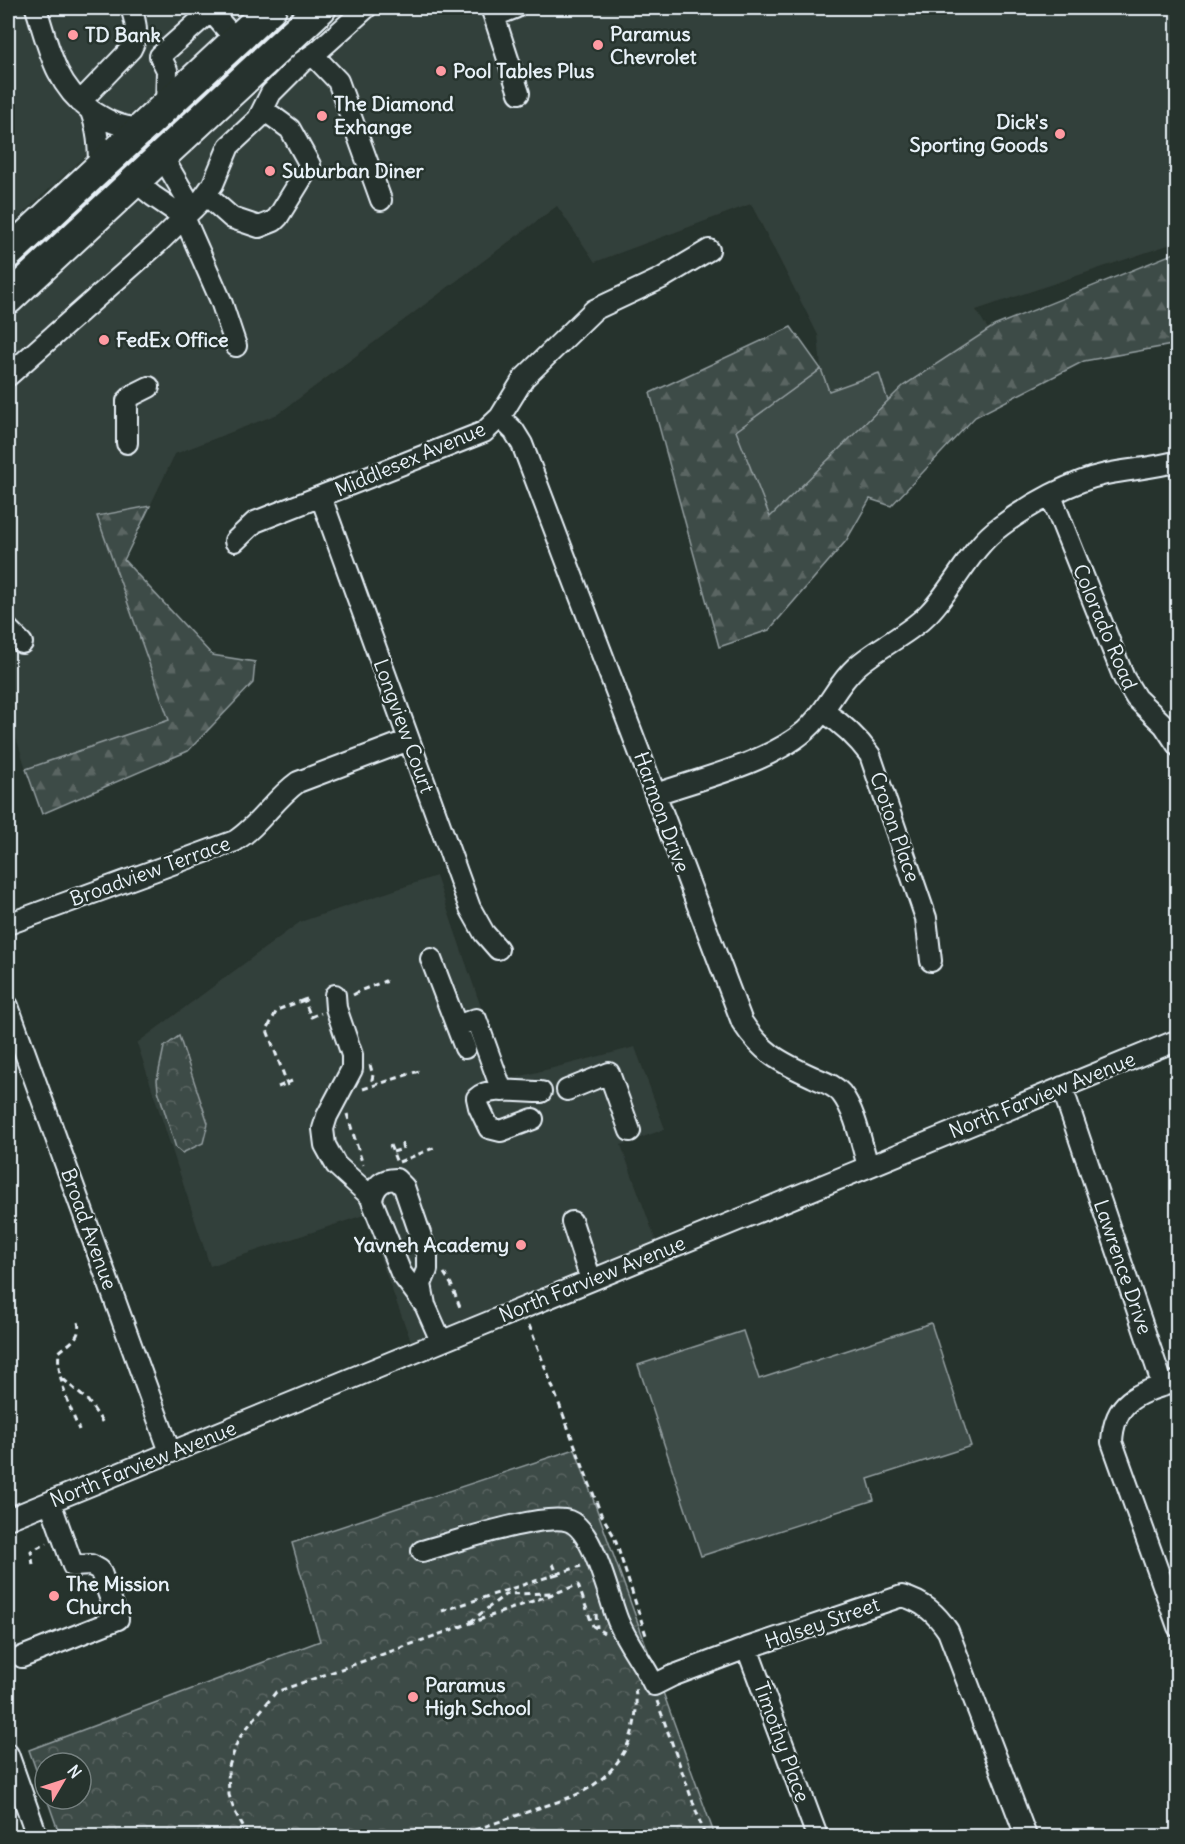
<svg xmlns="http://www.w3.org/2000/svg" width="1185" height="1844" font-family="Delius,sans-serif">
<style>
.built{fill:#333f3a}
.grass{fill:#3e4b47;stroke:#939ea0;stroke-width:1.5}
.forest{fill:url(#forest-firs);stroke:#939ea0;stroke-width:1.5}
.park{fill:url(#park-crowns);stroke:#939ea0;stroke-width:1.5}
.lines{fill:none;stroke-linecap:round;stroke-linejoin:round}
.minor-casing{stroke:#e8f1f8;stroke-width:24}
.highway-casing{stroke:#e8f1f8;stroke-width:34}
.path{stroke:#e8f1f8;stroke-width:3;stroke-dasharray:6 4.5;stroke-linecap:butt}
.minor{stroke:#26332d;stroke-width:20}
.highway{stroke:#26332d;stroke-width:30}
.poi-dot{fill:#ff9aa2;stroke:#26332d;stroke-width:2}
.labels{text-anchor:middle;stroke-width:5;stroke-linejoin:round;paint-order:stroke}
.poi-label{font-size:20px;font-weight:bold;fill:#e8f1f8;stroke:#26332d;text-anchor:start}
.street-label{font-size:20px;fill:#e8f1f8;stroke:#26332d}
</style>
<defs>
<pattern id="forest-firs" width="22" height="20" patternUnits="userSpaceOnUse" patternTransform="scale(1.5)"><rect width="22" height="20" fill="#3e4b47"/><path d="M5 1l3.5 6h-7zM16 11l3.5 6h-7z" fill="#5a6562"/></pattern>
<pattern id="park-crowns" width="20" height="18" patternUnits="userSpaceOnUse" patternTransform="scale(1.5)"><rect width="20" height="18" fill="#3e4b47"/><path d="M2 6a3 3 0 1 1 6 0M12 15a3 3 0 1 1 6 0" fill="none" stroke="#5a6562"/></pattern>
</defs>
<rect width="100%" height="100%" fill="#26332d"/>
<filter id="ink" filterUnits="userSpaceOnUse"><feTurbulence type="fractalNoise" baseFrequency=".0167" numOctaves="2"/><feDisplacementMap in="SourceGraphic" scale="12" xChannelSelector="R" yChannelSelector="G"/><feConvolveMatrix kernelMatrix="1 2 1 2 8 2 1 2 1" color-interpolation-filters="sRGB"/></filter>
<g filter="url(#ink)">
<path class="built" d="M8 8H247L8 227Z
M348 8H1177V242L976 310 988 329 903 386 888 401 879 374 828 391 821 369 818 335 751 204 595 262 557 206 278 414 175 454 150 506 98 516 170 720 26 769 8 712V321Z
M436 876 506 1080 635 1047 665 1129 621 1145 660 1252 415 1352 364 1215 210 1266 137 1043 300 922Z"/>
<path class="grass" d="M821 369 829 391 879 373 888 401 770 518 735 431Z
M931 1323 971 1446 868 1479 874 1500 701 1556 638 1365 743 1331 759 1379Z"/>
<path class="forest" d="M1177 252V344L1084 361 975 417 891 506 870 499 846 541 769 630 719 647 650 393 791 327 821 369 736 431 770 517 903 386 994 326Z
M150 506 124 560 212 655 255 662 253 683 188 751 42 814 26 769 169 720 97 516Z"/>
<path class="park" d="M179 1036 208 1123 203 1143 182 1153 176 1148 158 1090 157 1080 164 1047Z
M575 1449 715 1836H60L47 1799H81V1763H45V1795L29 1750 320 1641 292 1543Z"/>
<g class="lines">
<defs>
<path id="minor" d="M36 8C48 45 55 85 89 109 109 122 117 126 141 129
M208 8 236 40
M491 8 494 16 515 8
M494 16 519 93
M313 55 338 81 381 200
M80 102 131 49C139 35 136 22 131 8
M166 106 167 70 160 56 214 8
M90 109C98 129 99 147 99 168
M162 156 193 209
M136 182 153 196 184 217 221 301 236 346
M206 195 232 218 259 227 274 221 278 217 310 165 290 129 264 110
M8 376 157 244 200 202 213 184 229 146 258 119 271 93 302 62 318 51 366 8
M500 417 514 431 522 444 742 1022C762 1053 780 1062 813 1077 823 1082 833 1084 841 1093 856 1112 861 1143 868 1166
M127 443V401L133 395 149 387
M1051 496 1124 678 1136 698 1164 725 1178 746
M321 497 470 908 484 933 498 949
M235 541 255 522 484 432 500 417 524 378 594 310 662 278 709 250
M8 629 22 643
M824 712C843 724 857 737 870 755L926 918 931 961
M656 794C702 778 768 763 805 731 827 712 835 686 856 667 878 647 908 635 929 613 955 586 970 548 1001 526 1029 505 1072 481 1106 474 1130 469 1154 468 1178 461
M8 924 235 841C260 825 274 799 298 782L409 740
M431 959 465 1048
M335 995 336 1008 352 1055V1069L327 1116 323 1129 325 1145 336 1165 370 1196 401 1273 425 1305
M8 1006 170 1452
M457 1026 476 1019 502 1091
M1062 1087 1163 1386
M567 1090 609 1073 630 1131
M533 1119 501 1131 489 1128 479 1107 477 1098C491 1085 523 1093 541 1092
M372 1199C375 1186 382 1179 396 1179L404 1187 427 1254V1270L421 1284 425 1305 441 1341
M572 1222 591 1280
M1178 1381C1140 1393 1114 1398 1112 1442L1178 1627
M8 1519 1178 1040
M422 1551C452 1543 544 1512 569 1521 594 1530 608 1596 618 1621 627 1643 643 1662 654 1685L672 1676 747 1648 902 1596C923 1602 936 1613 948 1631L1026 1836
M747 1648 817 1836
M22 1657 118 1619 100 1570 91 1565 73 1566 50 1502
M8 1754 37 1836"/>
<path id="highway" d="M8 253 271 8
M8 299 321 8"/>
</defs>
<use href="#minor" class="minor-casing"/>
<use href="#highway" class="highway-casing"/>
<path class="path" d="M353 995 362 990 385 981 386 985
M307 999 304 1000 311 1017 321 1013
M370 1065 373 1075 371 1084
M288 1086 267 1030 277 1010 304 1000
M278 1087 292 1081
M363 1089 422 1070
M347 1114 363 1165
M390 1145 397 1163
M393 1152 403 1149 401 1141
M399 1162 436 1147
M444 1273 451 1284 461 1310
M78 1322C82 1338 69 1343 59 1352 56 1377 70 1407 79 1430
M529 1325 601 1514 614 1536 646 1635
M63 1379 88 1401 103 1423
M33 1565 31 1551 47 1543
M557 1574 581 1566
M442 1611 557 1574 552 1561
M596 1614 597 1628
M470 1622 506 1594 553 1593
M657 1701 705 1836
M248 1836 234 1810 229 1795 228 1769 237 1743 242 1734 276 1692 578 1585 593 1626 604 1633
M455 1836C481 1828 507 1819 533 1810 550 1804 569 1799 584 1791 623 1769 641 1731 635 1687"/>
<use href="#minor" class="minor"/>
<use href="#highway" class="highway"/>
</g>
</g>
<g class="poi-dot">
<circle cx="73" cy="35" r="6"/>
<circle cx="598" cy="45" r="6"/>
<circle cx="441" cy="71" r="6"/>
<circle cx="322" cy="116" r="6"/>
<circle cx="1060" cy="134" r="6"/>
<circle cx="270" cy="171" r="6"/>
<circle cx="104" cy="340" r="6"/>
<circle cx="521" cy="1245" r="6"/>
<circle cx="54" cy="1596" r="6"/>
<circle cx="413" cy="1697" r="6"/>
</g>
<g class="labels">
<g class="poi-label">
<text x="610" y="41">Paramus<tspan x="610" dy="23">Chevrolet</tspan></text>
<text x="85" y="42">TD Bank</text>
<text x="453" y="78">Pool Tables Plus</text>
<text x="334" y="111">The Diamond<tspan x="334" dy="23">Exhange</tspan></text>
<text x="1048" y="129" text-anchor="end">Dick's<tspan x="1048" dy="23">Sporting Goods</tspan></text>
<text x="282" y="178">Suburban Diner</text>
<text x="116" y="347">FedEx Office</text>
<text x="509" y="1252" text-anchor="end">Yavneh Academy</text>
<text x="66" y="1591">The Mission<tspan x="66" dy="23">Church</tspan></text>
<text x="425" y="1692">Paramus<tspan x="425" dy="23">High School</tspan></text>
</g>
<g class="street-label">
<text transform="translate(410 459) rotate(-23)" y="7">Middlesex Avenue</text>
<text transform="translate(1105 627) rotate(67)" y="7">Colorado Road</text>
<text transform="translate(404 726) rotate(70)" y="7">Longview Court</text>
<text transform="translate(662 812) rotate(70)" y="7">Harmon Drive</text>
<text transform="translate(895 827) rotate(71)" y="7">Croton Place</text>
<text transform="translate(150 871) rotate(-20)" y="7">Broadview Terrace</text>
<text transform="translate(1042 1095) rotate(-22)" y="7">North Farview Avenue</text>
<text transform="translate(89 1229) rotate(70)" y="7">Broad Avenue</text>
<text transform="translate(1123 1267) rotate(71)" y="7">Lawrence Drive</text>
<text transform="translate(592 1279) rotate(-22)" y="7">North Farview Avenue</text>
<text transform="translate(143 1464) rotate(-22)" y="7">North Farview Avenue</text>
<text transform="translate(822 1623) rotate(-19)" y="7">Halsey Street</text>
<text transform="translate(782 1742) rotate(70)" y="7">Timothy Place</text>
</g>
</g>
<rect width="1185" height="1844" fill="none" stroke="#26332d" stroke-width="30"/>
<rect x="15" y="15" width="1155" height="1814" fill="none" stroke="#e8f1f8" stroke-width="2" filter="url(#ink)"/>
<g transform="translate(63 1781) rotate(51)"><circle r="28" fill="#26332d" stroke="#747f7e" stroke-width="1.5"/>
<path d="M0-4.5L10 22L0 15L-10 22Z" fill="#ff9aa2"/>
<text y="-9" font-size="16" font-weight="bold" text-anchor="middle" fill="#e8f1f8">N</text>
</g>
</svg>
